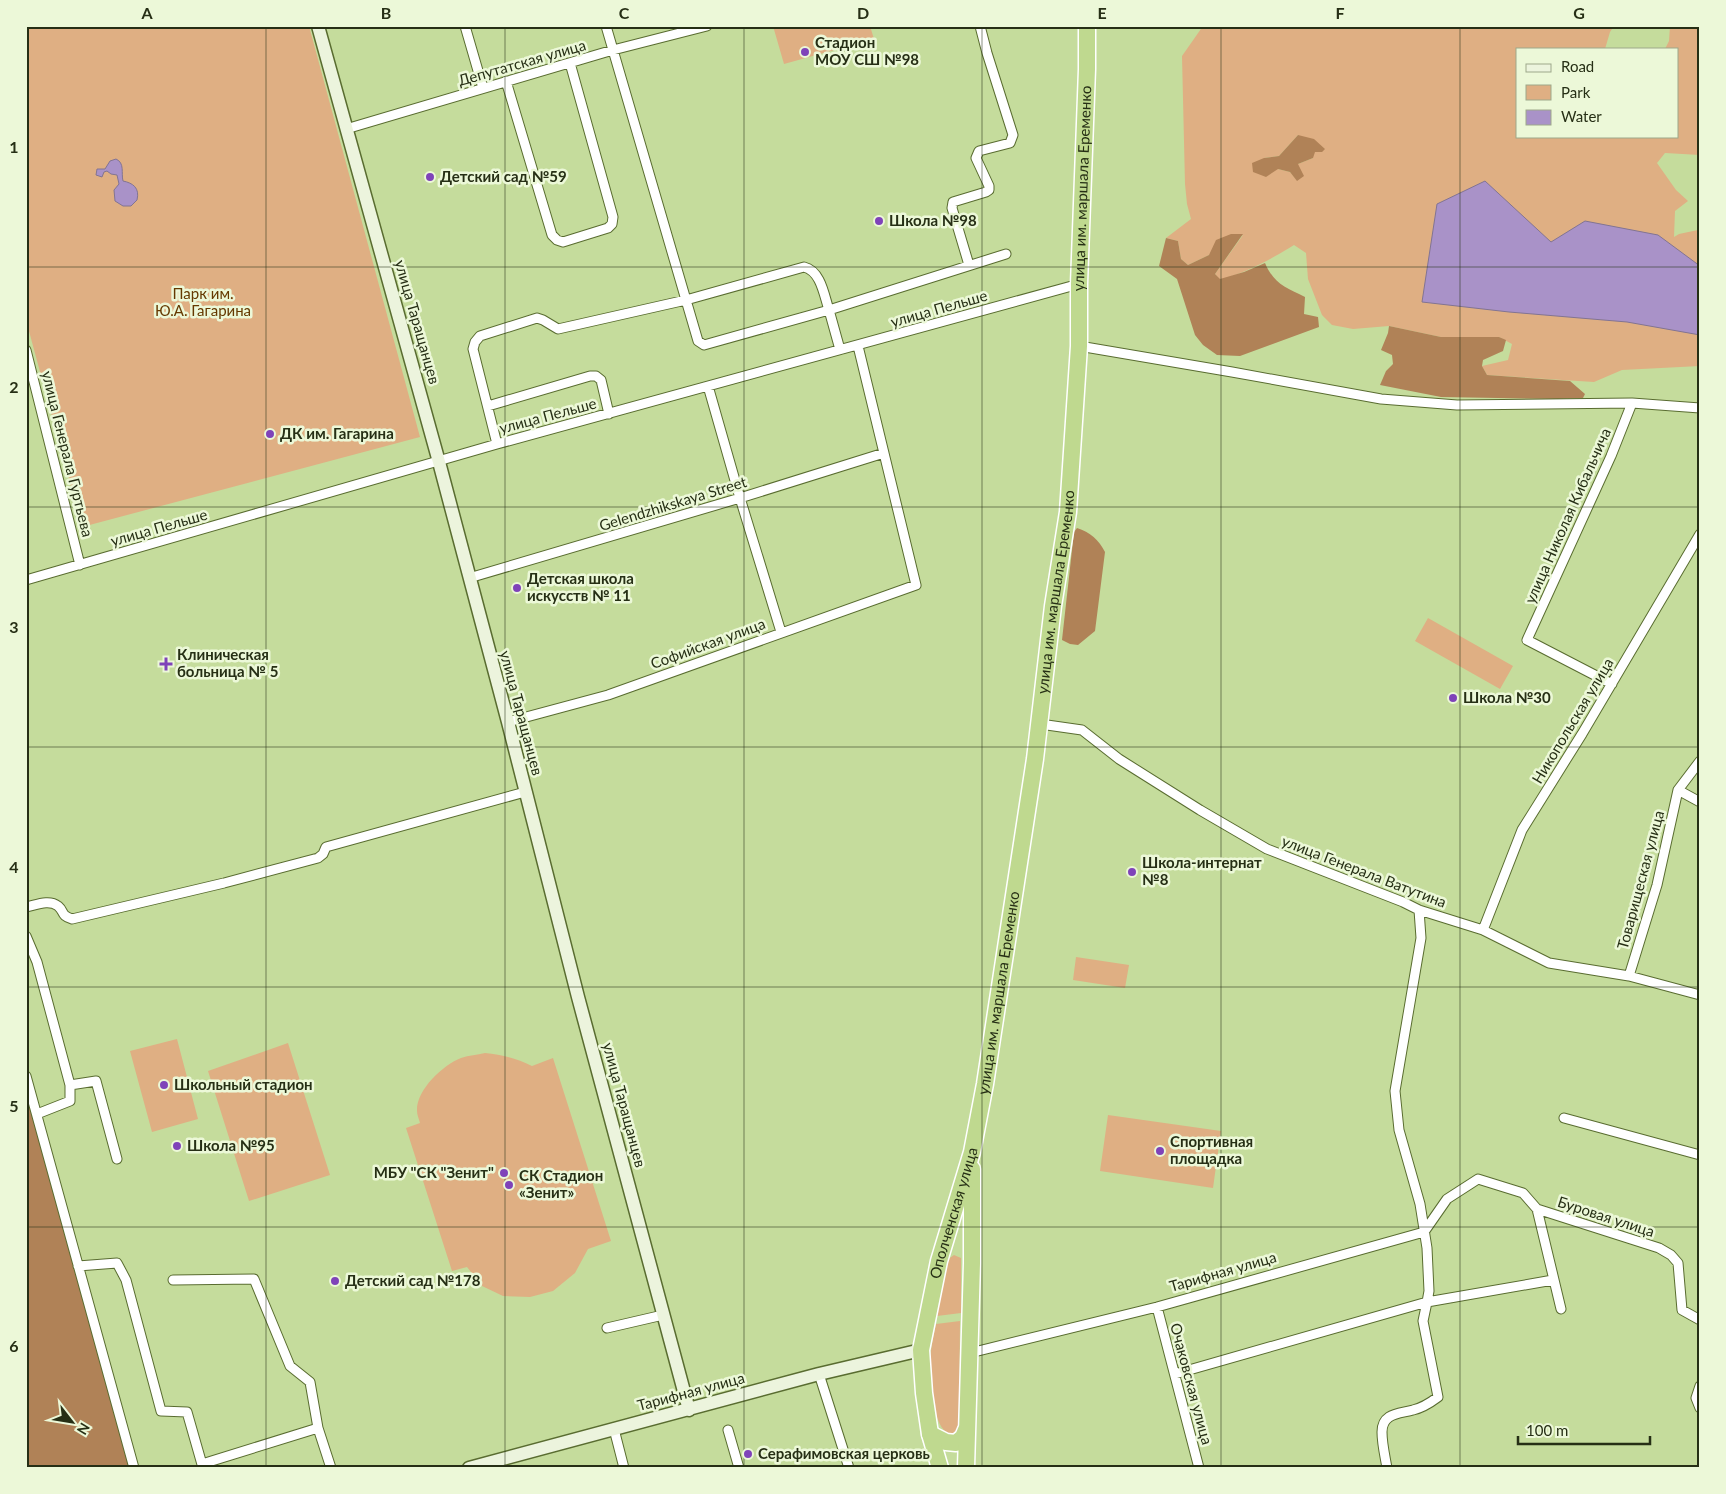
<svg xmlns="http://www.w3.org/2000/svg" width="1726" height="1494" font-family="Lato,sans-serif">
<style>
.green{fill:#dfaf83;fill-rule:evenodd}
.forest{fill:#b08257}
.water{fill:#a992c8;stroke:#827492}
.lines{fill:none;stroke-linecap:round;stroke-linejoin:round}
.street-casing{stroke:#596c30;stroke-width:11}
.secondary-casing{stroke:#596c30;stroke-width:15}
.highway-casing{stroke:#fff;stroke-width:19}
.street{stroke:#fff;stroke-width:9}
.secondary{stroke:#ecf4dd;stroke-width:12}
.highway{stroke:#bfd98f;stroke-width:16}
.grid{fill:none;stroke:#262f15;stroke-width:1;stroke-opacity:0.55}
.poi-dot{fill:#7f43b9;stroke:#ecf8d8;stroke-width:2}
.labels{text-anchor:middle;stroke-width:5;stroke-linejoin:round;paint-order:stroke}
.poi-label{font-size:15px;font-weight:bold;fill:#262f15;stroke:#ecf8d8;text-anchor:start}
.street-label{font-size:15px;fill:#262f15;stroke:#ecf8d8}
.park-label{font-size:15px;fill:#653900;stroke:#ecf8d8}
.neatline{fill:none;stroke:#262f15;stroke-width:2}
.grid-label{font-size:16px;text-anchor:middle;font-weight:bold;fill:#262f15}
</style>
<rect width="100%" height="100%" fill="#c5dc9c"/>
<path class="green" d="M26 26H309L420 437 82 527 26 320Z
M773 26H870L874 39 784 64Z
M1203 26H1614L1610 32 1605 49H1517V136H1677V49H1665L1669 41 1670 26H1700V155L1665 153 1657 163 1676 190 1688 201 1675 211 1674 237 1679 234 1698 230 1700 232V366L1622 370 1594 382 1487 375 1482 366 1508 360 1512 344 1499 337H1441L1389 326 1353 329 1332 325 1322 315 1308 279 1306 253 1294 245C1268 261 1249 271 1220 280L1215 274 1243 235 1209 255 1188 265 1181 259 1178 241 1166 238 1191 219 1187 204 1185 184 1182 56ZM1298 135 1313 158 1298 164 1297 180 1290 172 1278 169 1264 158 1279 156Z
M1428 618 1513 666 1500 689 1415 641Z
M1076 957 1129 965 1125 988 1073 980Z
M177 1039 198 1119 152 1132 130 1051Z
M288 1043 330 1175 249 1201 208 1071Z
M485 1053C502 1055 517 1058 532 1066L553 1058 611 1241 588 1249 575 1273 553 1291 530 1297 503 1296 482 1286 467 1267 452 1271 406 1128 420 1123C419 1119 417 1115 417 1111 416 1090 443 1065 461 1058 469 1055 477 1055 485 1053Z
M1108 1115 1221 1131 1213 1188 1100 1171Z
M954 1255 961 1258V1313L937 1316 947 1260Z
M960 1321 959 1428 957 1434C930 1442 929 1366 931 1351 932 1342 934 1333 936 1324Z"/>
<path class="forest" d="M1298 135 1314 139 1325 149 1322 152H1315L1313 158 1298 164 1304 176 1297 181 1290 172 1278 169 1266 177 1253 172 1252 163 1264 158 1279 156Z
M1231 234H1243L1215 274 1220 279 1244 272 1265 263C1274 284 1285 287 1305 297L1304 314 1318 317 1319 327 1240 356 1217 355 1203 345 1195 335 1177 279 1159 266 1166 238 1178 241 1181 259 1188 265 1209 255 1216 240Z
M1389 326 1441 337H1499L1506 340 1503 351 1483 360 1482 366 1487 375 1570 381 1585 394 1583 398 1558 399 1441 397 1380 385 1386 371 1393 364 1392 355 1381 350 1388 333Z
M1077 528C1090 532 1099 540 1105 552L1095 631 1078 645 1070 644 1062 640 1074 532Z
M26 1090 130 1468H26Z"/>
<path class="water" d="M116 159C125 163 121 173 123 181 133 183 140 188 137 200L131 206H123L115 201 114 190 119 184 117 175 111 174 107 171 104 172 102 177 96 175 97 169H105L110 161Z
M1485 181 1551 242 1585 221 1658 235 1700 266V335L1627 322 1509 312 1422 302 1437 204Z"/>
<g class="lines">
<defs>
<path id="street" d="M465 26 483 88
M506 81 552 235 557 240 563 242 608 228 612 224 613 217 570 63
M346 129 613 50 707 26
M969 265 952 208 953 202 986 192 989 190V186L976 158 979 151 1010 143 1013 135 987 53 980 26
M804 267C821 271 824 295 829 310L704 345 698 341 686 300Z
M1079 346 1232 372 1381 399 1457 405 1632 403 1700 408
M842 349 839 346 829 310 1006 254
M26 350 80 565
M708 386 740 498 781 632
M488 406 590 376H596L601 380 609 414
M497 444 473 349 475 342 480 336 537 318 543 320 558 329 686 300 606 26
M469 578 740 498 884 453
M26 580 497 444 1079 284
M1612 684 1527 640 1611 456 1632 403
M508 722 608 695 916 585 858 346
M1040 724 1082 730 1119 759 1200 810 1267 849 1403 902 1419 910 1483 930 1549 963 1629 976 1700 995
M1678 790 1700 802
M26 907C36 905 49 899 58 906 65 912 60 915 72 919L224 883 318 858 323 854 326 847 525 792
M1483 930 1522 830 1582 734 1700 534
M26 936 37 962 70 1085V1101L37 1114
M1629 976 1657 885 1678 790 1700 761
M26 1076 134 1468
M70 1085 96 1081 117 1159
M1564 1118 1700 1155
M1537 1209 1561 1309
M78 1266 117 1263 126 1280 161 1411 187 1412 203 1468
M173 1280 254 1279 290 1366 310 1382 318 1428
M1157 1307 1199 1468
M607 1328 663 1315
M970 1353 1157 1307 1424 1232 1447 1199 1478 1179 1523 1193 1537 1209 1659 1248 1671 1255 1678 1263 1682 1310 1700 1320
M819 1374 849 1468
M1175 1374 1427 1302 1429 1291 1427 1248 1420 1204 1399 1130 1395 1091 1421 938 1419 910
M1700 1386 1696 1398 1700 1408
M614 1429 624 1468
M728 1430 739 1468
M202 1464 318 1428 331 1468
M1387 1468C1385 1456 1382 1444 1382 1432 1382 1413 1399 1414 1413 1410 1422 1408 1430 1403 1438 1397L1423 1321 1427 1302 1553 1280"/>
<path id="secondary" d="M318 26 439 462 508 722 578 997 689 1410
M469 1468 819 1374 921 1350"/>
<g id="highway">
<path d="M930 1434 946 1442 956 1443 963 1437 966 1430"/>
<path id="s1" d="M940 1468 930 1434 924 1393 921 1350 939 1261 972 1152 985 1084 1035 759 1053 606 1068 512 1079 346V284L1087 69V26"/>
<path d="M966 1468 972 1263V1169"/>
</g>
</defs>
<use href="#street" class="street-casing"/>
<use href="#secondary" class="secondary-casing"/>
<use href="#highway" class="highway-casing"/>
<use href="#street" class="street"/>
<use href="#secondary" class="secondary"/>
<use href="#highway" class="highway"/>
</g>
<path class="grid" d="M266 26V1468M505 26V1468M744 26V1468M982 26V1468M1221 26V1468M1460 26V1468M26 267H1700M26 507H1700M26 747H1700M26 987H1700M26 1227H1700"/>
<g class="poi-dot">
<circle cx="805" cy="52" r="5"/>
<circle cx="430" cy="177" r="5"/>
<circle cx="879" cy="221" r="5"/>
<circle cx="270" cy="434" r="5"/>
<circle cx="517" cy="588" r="5"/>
<path d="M163.5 656.5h5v5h5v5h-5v5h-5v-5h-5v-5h5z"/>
<circle cx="1453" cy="698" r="5"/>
<circle cx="1132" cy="872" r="5"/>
<circle cx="164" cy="1085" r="5"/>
<circle cx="177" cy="1146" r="5"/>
<circle cx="1160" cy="1151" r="5"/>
<circle cx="504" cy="1173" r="5"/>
<circle cx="509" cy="1185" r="5"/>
<circle cx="335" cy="1281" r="5"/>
<circle cx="748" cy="1454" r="5"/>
</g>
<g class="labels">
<g class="poi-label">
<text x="815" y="48">Стадион<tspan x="815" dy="17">МОУ СШ №98</tspan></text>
<text x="440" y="182">Детский сад №59</text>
<text x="889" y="226">Школа №98</text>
<text x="280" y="439">ДК им. Гагарина</text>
<text x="527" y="584">Детская школа<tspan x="527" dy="17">искусств № 11</tspan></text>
<text x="177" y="660">Клиническая<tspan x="177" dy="17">больница № 5</tspan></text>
<text x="1463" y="703">Школа №30</text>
<text x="1142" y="868">Школа-интернат<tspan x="1142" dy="17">№8</tspan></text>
<text x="174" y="1090">Школьный стадион</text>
<text x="1170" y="1147">Спортивная<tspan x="1170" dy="17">площадка</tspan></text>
<text x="187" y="1151">Школа №95</text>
<text x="494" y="1178" text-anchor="end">МБУ "СК "Зенит"</text>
<text x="519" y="1181">СК Стадион<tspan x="519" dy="17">«Зенит»</tspan></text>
<text x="345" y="1286">Детский сад №178</text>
<text x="758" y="1459">Серафимовская церковь</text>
</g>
<g class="street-label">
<text transform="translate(522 63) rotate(-16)" y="5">Депутатская улица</text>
<text dy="5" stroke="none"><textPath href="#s1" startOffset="1296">улица им. маршала Еременко</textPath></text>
<text transform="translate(939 309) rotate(-16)" y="5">улица Пельше</text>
<text transform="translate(417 322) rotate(74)" y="5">улица Таращанцев</text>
<text transform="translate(548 416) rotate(-15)" y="5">улица Пельше</text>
<text transform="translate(67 454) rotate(76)" y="5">улица Генерала Гуртьева</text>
<text transform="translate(673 504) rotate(-17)" y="5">Gelendzhikskaya Street</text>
<text transform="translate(1568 516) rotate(-66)" y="5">улица Николая Кибальчича</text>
<text transform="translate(159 528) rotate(-16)" y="5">улица Пельше</text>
<text dy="5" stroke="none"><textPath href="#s1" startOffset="891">улица им. маршала Еременко</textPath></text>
<text transform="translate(708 644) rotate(-20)" y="5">Софийская улица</text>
<text transform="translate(521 713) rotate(75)" y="5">улица Таращанцев</text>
<text transform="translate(1573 721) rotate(-59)" y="5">Никопольская улица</text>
<text transform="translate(1364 872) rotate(21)" y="5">улица Генерала Ватутина</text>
<text transform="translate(1641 880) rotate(-75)" y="5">Товарищеская улица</text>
<text dy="5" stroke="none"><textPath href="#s1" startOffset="486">улица им. маршала Еременко</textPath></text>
<text transform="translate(624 1105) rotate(75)" y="5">улица Таращанцев</text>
<text transform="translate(1606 1217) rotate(18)" y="5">Буровая улица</text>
<text dy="5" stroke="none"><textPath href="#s1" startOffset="261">Ополченская улица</textPath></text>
<text transform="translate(1223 1272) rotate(-16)" y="5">Тарифная улица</text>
<text transform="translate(1191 1384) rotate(75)" y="5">Очаковская улица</text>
<text transform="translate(691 1392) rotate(-15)" y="5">Тарифная улица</text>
</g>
<g class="park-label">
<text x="203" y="299">Парк им.<tspan x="203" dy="17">Ю.А. Гагарина</tspan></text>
</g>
</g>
<rect width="1726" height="1494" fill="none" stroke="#ecf8d8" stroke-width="55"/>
<rect x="1516" y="48" width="162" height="90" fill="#ecf8d8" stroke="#9da88a"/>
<rect x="1526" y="64" width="25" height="8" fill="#ecf4dd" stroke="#9da88a"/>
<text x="1561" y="72" font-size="15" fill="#262f15">Road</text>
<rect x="1526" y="85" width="25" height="15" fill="#dfaf83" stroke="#9da88a"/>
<text x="1561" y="98" font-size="15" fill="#262f15">Park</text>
<rect x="1526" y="110" width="25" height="15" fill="#a992c8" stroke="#9da88a"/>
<text x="1561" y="122" font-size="15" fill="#262f15">Water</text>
<g transform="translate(72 1422) rotate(121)" stroke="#ecf8d8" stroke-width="4" paint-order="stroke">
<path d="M0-4L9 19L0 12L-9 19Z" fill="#262f15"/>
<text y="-8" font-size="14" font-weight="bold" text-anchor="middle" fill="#262f15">N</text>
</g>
<path d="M1518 1436v8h132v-8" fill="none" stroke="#262f15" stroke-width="2.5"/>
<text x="1526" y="1436" font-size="15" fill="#262f15" stroke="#ecf8d8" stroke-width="4" paint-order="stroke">100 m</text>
<rect x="28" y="28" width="1670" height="1438" class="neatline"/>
<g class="grid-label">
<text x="147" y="19">A</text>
<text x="386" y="19">B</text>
<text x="624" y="19">C</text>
<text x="863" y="19">D</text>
<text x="1102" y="19">E</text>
<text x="1340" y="19">F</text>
<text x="1579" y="19">G</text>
<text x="14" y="153">1</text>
<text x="14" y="393">2</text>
<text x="14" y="633">3</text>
<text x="14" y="873">4</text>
<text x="14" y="1112">5</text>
<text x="14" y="1352">6</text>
</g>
</svg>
